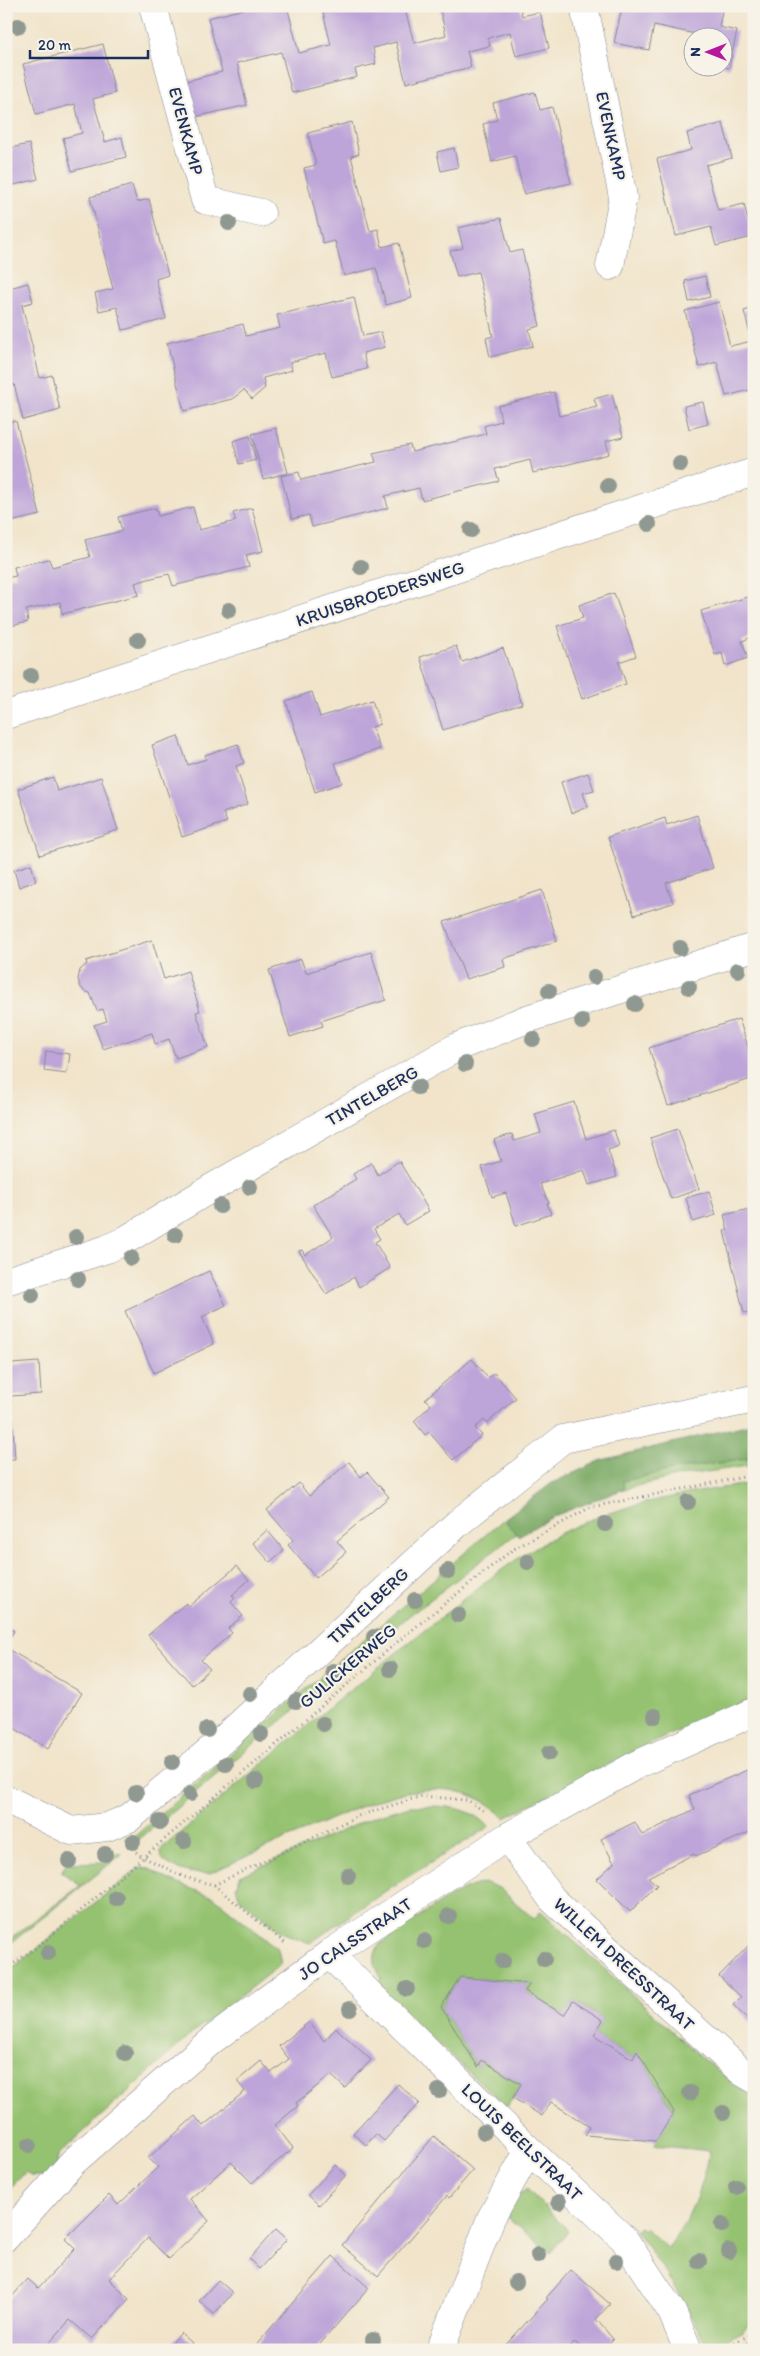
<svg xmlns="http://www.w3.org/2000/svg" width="760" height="2356" font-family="Itim,sans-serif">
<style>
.green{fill:#95c270;stroke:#587867}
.forest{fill:#78a862;stroke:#4a6c60}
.building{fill:#bea5d9}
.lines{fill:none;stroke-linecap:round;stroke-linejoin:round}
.street-casing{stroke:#868a94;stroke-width:29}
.path{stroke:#868a94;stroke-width:3;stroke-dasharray:1 4;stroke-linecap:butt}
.street{stroke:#fff;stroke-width:28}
.tree{fill:#909991}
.labels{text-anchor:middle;stroke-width:4.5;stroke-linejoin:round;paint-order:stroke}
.street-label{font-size:18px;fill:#1b2f5e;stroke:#f7f3e8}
</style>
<rect width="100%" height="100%" fill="#f7f3e8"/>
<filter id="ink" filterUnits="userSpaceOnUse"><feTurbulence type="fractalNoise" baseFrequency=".02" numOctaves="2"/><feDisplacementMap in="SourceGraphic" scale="10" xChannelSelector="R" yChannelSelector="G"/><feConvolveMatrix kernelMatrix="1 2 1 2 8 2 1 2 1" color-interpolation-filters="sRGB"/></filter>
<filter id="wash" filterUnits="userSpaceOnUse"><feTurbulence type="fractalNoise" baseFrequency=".0096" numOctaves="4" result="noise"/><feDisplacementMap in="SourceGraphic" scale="20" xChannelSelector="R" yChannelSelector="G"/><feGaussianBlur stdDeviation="1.12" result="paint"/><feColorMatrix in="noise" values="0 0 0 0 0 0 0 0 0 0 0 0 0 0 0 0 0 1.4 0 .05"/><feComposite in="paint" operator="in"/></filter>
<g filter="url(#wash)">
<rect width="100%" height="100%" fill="#f1e4ca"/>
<path class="green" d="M754 1458V1465L680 1476 624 1489 623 1481 671 1470Z
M754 1483V1698C668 1733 586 1775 505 1818 449 1761 371 1802 311 1828 277 1843 243 1858 210 1873 193 1875 173 1870 161 1858V1849C249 1775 336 1700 426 1629 474 1591 521 1550 578 1525 633 1501 695 1492 754 1483Z
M504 1519 516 1534 388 1632 131 1846 128 1842Z
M410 1806C437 1806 470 1804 489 1827L390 1888 310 1943 281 1932 240 1899 236 1887 240 1876 375 1816Z
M119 1852 122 1854 6 1947V1942L81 1885 61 1872 67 1863 105 1862Z
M139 1868 150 1869 169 1880 215 1898 278 1949 281 1964 188 2037 58 2155 56 2168 48 2176H30L26 2172 6 2192V1973Z
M486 1883 499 1888 534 1919 541 1911 704 2060 754 2098V2319L742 2332 708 2349C687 2307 665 2268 635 2231L640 2227 644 2230 645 2228 668 2248C690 2218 703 2187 710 2151L655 2145 656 2139 674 2111 637 2052 633 2059 594 2035 603 2019 573 2001 564 2015 525 1991 530 1984 460 1977 441 2007 478 2067 482 2060 521 2084 507 2107 375 1986 382 1979C374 1965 371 1958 380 1944 404 1928 460 1884 486 1883Z
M527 2189 569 2231 550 2253 505 2215 517 2196Z
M754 2333V2350H728L748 2340Z"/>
<path class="forest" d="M754 1423V1458L671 1470 623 1481 624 1489 554 1516 518 1536 504 1519 552 1483 602 1460Z"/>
<g id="blocks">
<path class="building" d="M256 6H287L299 53 331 45 322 8 331 6H404L414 43 446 35 439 6H520L522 16 540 12 549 48 516 56 510 32 488 38 490 46 467 51 471 67 406 83 396 42 373 48 376 64 355 69 357 77 292 93 281 52 237 63 247 105 195 117 186 81 222 72 208 18Z
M642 6H723L719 27 737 31 729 68 722 66V38H699L700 35 654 25 649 50 614 43 622 7 641 11Z
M103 44 115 93 93 99 105 142 122 137 126 157 72 171 63 138 82 133 75 104 36 114 23 64Z
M535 92 540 110 552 107 571 183 524 194 515 156 492 162 483 124 497 120 493 103Z
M352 122 359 154 351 156 370 231 378 229 382 247 399 243 412 298 386 305 376 268 344 276 335 241 323 244 304 168 316 165 308 133Z
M723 123 732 158 706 165 711 186 718 210 744 204 752 237 716 246 711 227 676 236 657 159 691 150 687 133Z
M29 144 38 179 6 187V149Z
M454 148 458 167 441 171 437 152Z
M132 185 137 202 149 199 168 275 156 279 166 319 123 330 117 307 99 311 95 293 113 289 90 197Z
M501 218 510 253 522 250 540 326 529 329 533 346 490 357 486 338 493 336 478 272 457 277 450 251 463 248 458 228Z
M705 276 710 297 689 302 685 281Z
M28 283 33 302 22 305 40 378 52 375 60 410 23 420 14 384 6 386V289Z
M354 297 363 336 381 332 385 347 363 353 367 369 332 377 326 353 290 362 292 370 263 378 265 388 252 399 244 390 232 399 184 411 167 343 243 324 246 336 280 328 277 315Z
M719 302 730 346 752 341 744 311 754 308V389L726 396 717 362 699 367 685 311Z
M554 392 559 416 597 407 594 399 612 394 623 437 606 441 609 454 533 473 530 460 495 469 499 481 422 500 419 488 385 496 388 508 312 527 309 515 292 519 281 476 299 472 301 480 376 462 373 453 410 445 412 452 486 434 484 426 501 421 498 406Z
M703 402 708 424 689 429 684 406Z
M16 421 40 515 6 523V423Z
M276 428 288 473 263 479 252 434Z
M250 436 256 460 239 464 233 441Z
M193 507 199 530 236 521 233 513 252 508 263 551 246 555 249 567 173 586 169 574 152 578 135 583 139 595 62 614 60 602 26 610 28 622 6 627V578L16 576 14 567 49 559 52 567 90 557 85 540 122 531 118 517 156 508 158 516Z
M614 593 636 656 619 662 626 684 582 699 557 626 583 618 579 605Z
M754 595V636L742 641 748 658 725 666 722 653 715 655 701 611Z
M456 646 462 662 503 648 522 704 443 730 420 657Z
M312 692 320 717 372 700 380 724 372 727 380 749 335 763 342 783 315 792 286 701Z
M178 736 188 765 206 759 205 755 238 744 244 763 236 766 248 804 223 813 227 822 182 837 152 745Z
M588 773 594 790 583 793 588 807 571 813 561 782Z
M53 777 57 791 101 777 118 830 40 855 18 789Z
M697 815 713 868 666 883 673 903 634 915 608 837 665 818 667 825Z
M31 864 36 881 19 887 14 870Z
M542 890 557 941 503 959 505 967 466 979 444 922Z
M152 940 164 979 188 971 200 1011 196 1012 208 1047 176 1058 169 1039 155 1044 152 1033 103 1049 94 1025 107 1021 103 1009 97 1011 90 993 84 991 80 986 78 979 80 970 87 964 86 961Z
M371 952 386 1000 321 1021 323 1026 290 1037 269 970 301 959 306 973Z
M739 1019 754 1065V1078L668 1106 649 1048Z
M46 1051 70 1054 67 1074 44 1071Z
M574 1102 586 1139 614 1130 619 1146 608 1150 617 1177 589 1185 584 1170 540 1184 549 1203H547L551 1214 516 1226 506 1193 492 1197 482 1167 501 1161 494 1140 512 1134 514 1141 541 1133 535 1114Z
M678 1129 699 1189 671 1199 650 1138Z
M399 1161 429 1211 405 1225 399 1214 374 1229 380 1239 375 1242 390 1268 359 1287 354 1277 326 1294 299 1251 302 1250 305 1255 333 1237 313 1205 356 1179 353 1174 371 1163 378 1175Z
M709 1191 716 1215 693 1222 686 1198Z
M754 1208V1318H753L752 1312 744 1313 724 1231 728 1230 724 1215Z
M209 1271 226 1305 202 1317 214 1344 154 1373 125 1311Z
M10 1348 11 1364 39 1362 41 1394 11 1396 15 1459H6V1349Z
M472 1359 488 1378 494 1373 516 1398 487 1423 484 1420 475 1428 482 1435 453 1460 429 1432 425 1435 414 1421 431 1405 425 1399Z
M349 1462 361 1477 367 1472 389 1497 337 1541 346 1552 316 1578 288 1545 293 1540 267 1510 299 1483 309 1496Z
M267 1530 284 1550 270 1562 253 1543Z
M237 1566 249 1580 232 1595 235 1598 231 1602 243 1616 228 1628 232 1633 201 1660 210 1669 192 1685 148 1635 186 1603 189 1606Z
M6 1627 14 1631 6 1644Z
M6 1648 82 1693 48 1749 9 1725 14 1716 6 1711Z
M754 1767V1830L696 1856 694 1854 648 1877 657 1885 630 1912 597 1879 614 1863 601 1839 635 1822 642 1835 695 1809 689 1795Z
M754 1940V2025L733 2005 741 1997 719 1976Z
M460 1977 530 1984 525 1991 564 2015 573 2001 603 2020 594 2035 633 2059 637 2051 674 2112 656 2141 585 2135 590 2127 551 2102 542 2116 513 2098 521 2084 482 2060 478 2067 441 2007Z
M309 2022 324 2041 336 2028 371 2060 345 2088 331 2075 296 2103 298 2106 275 2125 293 2148 252 2183 231 2162 190 2199 209 2221 169 2259 148 2238 109 2279 129 2299 92 2339 70 2320 43 2350H6V2303L28 2279 38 2288 75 2249 65 2239 109 2195 118 2205 158 2167 148 2158 195 2116 203 2126 245 2091 237 2081 261 2061 271 2073 289 2059 279 2046Z
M398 2084 419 2103 384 2141 376 2134 366 2145 353 2133Z
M434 2136 473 2170 449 2198 447 2196 378 2276 342 2245Z
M335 2165 346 2175 319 2205 308 2195Z
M276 2229 287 2239 259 2269 249 2259Z
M333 2256 369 2288 345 2315 315 2350H252Z
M571 2270 610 2304 596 2319 613 2339 605 2348 603 2350H586L574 2342 568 2350H501L548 2299 546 2298Z
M218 2280 233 2293 214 2314 199 2301Z
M181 2333 192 2343 185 2350H165Z"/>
</g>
</g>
<g filter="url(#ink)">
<use href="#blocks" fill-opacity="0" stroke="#868a94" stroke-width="1"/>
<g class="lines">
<defs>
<path id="street" d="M153 6 205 200 261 213
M584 6 623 197 610 266
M6 715 754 472
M6 1281 107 1249 124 1241 210 1189 457 1047 527 1019 754 947
M6 1799 71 1831 107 1827 129 1818 226 1737 458 1523 563 1439 754 1399
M507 1837 552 1899 742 2072 754 2079
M329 1954 529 2150 624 2239 672 2312 688 2350
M6 2237 73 2162 212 2040 329 1954 507 1837 638 1764 754 1712
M440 2350 491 2218 529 2150"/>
</defs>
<use href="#street" class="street-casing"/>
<path class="path" d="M136 1852 143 1857 184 1877 214 1885 286 1944
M214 1885 358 1816 422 1796 467 1800 484 1811
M6 1969 46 1940 408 1633 512 1550 591 1507 754 1475
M721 2349 748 2336 754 2328"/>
<use href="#street" class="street"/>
</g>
<g class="tree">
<circle cx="18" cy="26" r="8"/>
<circle cx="229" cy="223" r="8"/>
<circle cx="680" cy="464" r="8"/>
<circle cx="608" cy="486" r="8"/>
<circle cx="649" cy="524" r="8"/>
<circle cx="471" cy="530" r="8"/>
<circle cx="361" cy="567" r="8"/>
<circle cx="229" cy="610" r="8"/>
<circle cx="138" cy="640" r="8"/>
<circle cx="31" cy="676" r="8"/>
<circle cx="680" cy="948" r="8"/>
<circle cx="738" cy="970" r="8"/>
<circle cx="594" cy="977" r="8"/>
<circle cx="689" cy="987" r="8"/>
<circle cx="549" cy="991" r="8"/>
<circle cx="635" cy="1004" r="8"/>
<circle cx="582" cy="1022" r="8"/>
<circle cx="533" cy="1039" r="8"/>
<circle cx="465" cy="1064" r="8"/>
<circle cx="418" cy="1087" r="8"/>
<circle cx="250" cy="1187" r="8"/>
<circle cx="220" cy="1206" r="8"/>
<circle cx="175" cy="1235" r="8"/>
<circle cx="76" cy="1237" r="8"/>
<circle cx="131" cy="1258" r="8"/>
<circle cx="78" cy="1279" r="8"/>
<circle cx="32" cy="1295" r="8"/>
<circle cx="688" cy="1502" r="8"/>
<circle cx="605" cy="1524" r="8"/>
<circle cx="528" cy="1562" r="8"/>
<circle cx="448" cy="1571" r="8"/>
<circle cx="415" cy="1600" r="8"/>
<circle cx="458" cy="1615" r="8"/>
<circle cx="374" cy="1637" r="8"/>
<circle cx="390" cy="1669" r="8"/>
<circle cx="333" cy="1671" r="8"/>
<circle cx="250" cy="1694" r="8"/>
<circle cx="296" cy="1701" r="8"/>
<circle cx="655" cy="1716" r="8"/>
<circle cx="323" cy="1724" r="8"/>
<circle cx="207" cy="1730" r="8"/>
<circle cx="261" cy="1734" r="8"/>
<circle cx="549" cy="1753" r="8"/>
<circle cx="172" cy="1762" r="8"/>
<circle cx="226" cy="1764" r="8"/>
<circle cx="256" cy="1781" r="8"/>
<circle cx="136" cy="1793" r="8"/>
<circle cx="190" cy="1794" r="8"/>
<circle cx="160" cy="1822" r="8"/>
<circle cx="184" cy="1841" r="8"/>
<circle cx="133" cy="1842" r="8"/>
<circle cx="105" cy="1854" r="8"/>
<circle cx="69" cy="1861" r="8"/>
<circle cx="348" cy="1876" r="8"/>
<circle cx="116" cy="1898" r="8"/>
<circle cx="449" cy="1916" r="8"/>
<circle cx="424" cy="1941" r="8"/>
<circle cx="48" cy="1953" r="8"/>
<circle cx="544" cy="1959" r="8"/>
<circle cx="503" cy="1961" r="8"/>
<circle cx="407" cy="1989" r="8"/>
<circle cx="350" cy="2009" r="8"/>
<circle cx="125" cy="2053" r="8"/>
<circle cx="439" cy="2091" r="8"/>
<circle cx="690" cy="2093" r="8"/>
<circle cx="723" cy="2113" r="8"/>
<circle cx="484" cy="2132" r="8"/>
<circle cx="29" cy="2145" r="8"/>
<circle cx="736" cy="2187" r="8"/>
<circle cx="559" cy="2202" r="8"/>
<circle cx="722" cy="2225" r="8"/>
<circle cx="729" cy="2251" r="8"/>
<circle cx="538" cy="2255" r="8"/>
<circle cx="616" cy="2261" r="8"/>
<circle cx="699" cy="2261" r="8"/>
<circle cx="516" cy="2282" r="8"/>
<circle cx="373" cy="2340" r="8"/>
</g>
</g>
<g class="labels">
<g class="street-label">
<text transform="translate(186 131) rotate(75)" y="6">EVENKAMP</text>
<text transform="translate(611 136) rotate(78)" y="6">EVENKAMP</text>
<text transform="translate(380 594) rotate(-18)" y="6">KRUISBROEDERSWEG</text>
<text transform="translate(372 1096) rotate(-30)" y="6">TINTELBERG</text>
<text transform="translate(368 1606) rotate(-43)" y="6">TINTELBERG</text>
<text transform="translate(348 1666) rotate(-40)" y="6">GULICKERWEG</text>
<text transform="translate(355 1939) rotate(-34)" y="6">JO CALSSTRAAT</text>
<text transform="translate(624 1964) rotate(43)" y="6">WILLEM DREESSTRAAT</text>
<text transform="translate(522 2142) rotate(44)" y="6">LOUIS BEELSTRAAT</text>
</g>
</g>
<rect width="760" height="2356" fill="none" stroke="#f7f3e8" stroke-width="25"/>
<g transform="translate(708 52) rotate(270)"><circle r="24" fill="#f7f3e8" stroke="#9fa5b1"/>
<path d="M0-4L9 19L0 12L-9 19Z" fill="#b5179e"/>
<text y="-8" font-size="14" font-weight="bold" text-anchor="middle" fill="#1b2f5e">N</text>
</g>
<path d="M30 50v8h118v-8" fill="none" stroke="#1b2f5e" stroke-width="2.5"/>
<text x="38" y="50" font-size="15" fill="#1b2f5e" stroke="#f7f3e8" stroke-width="4" paint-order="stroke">20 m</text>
</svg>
